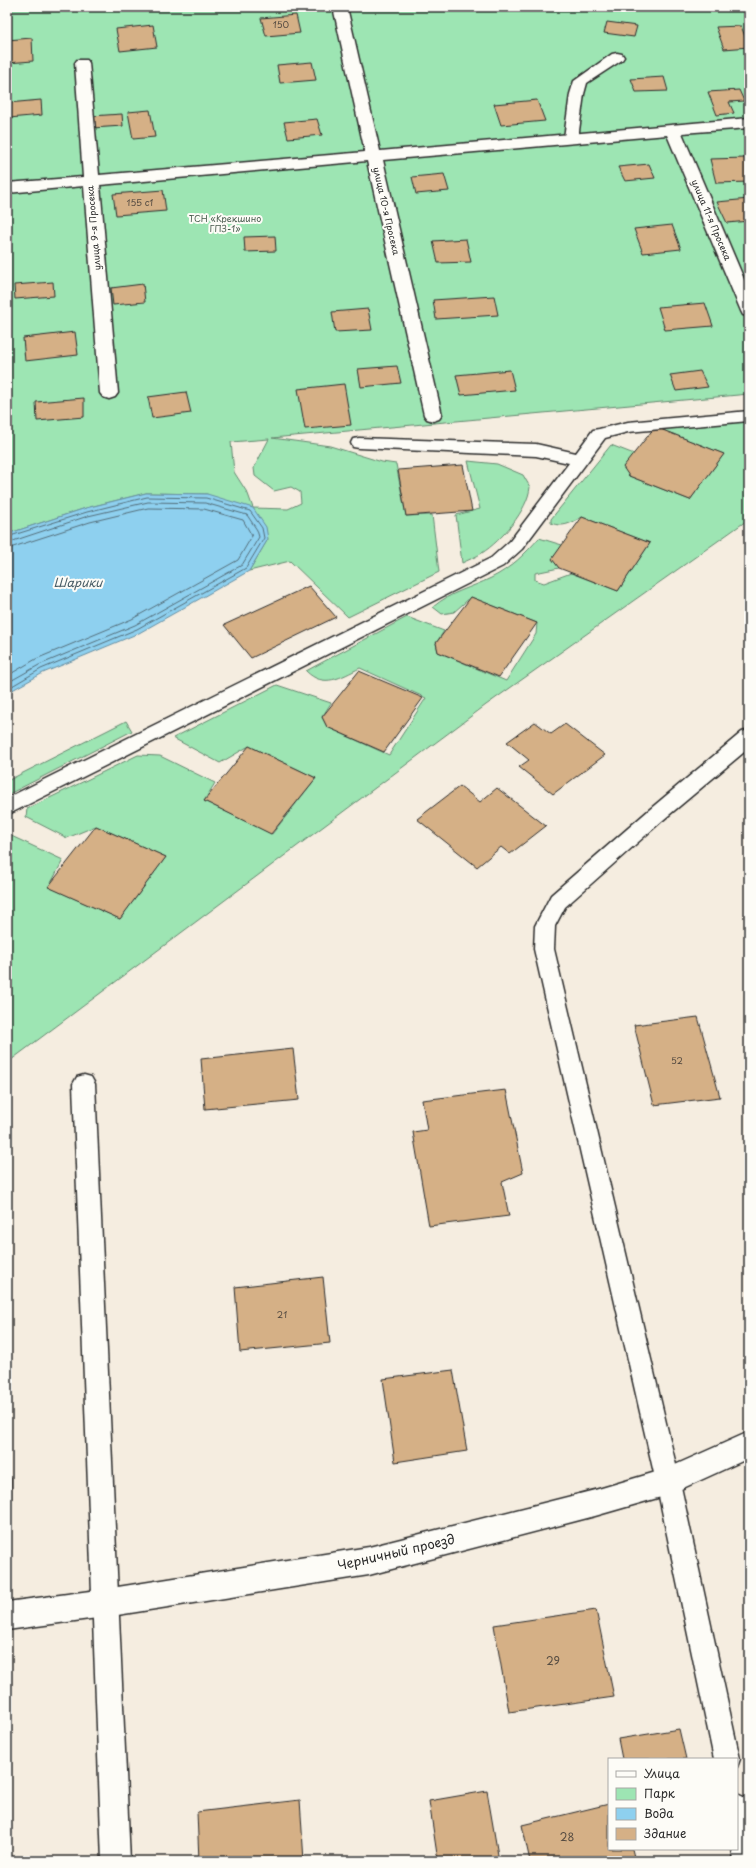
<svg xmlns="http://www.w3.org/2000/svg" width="756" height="1868" font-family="'Playpen Sans',sans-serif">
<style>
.green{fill:#9de5b3;stroke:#64886f;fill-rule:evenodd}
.water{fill:#8ed0ef;stroke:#668ea1}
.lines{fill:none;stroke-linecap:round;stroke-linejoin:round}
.shore{stroke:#536d79;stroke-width:1}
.building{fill:#d5b086;stroke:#2b2b2b}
.lane-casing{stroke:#2b2b2b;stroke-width:3}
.street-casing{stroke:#2b2b2b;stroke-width:3}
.lane{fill:#fdfcf7;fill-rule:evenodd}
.street{fill:#fdfcf7;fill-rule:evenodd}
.labels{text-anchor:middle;stroke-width:4;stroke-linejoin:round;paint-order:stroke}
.number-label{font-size:9px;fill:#564c42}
.far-street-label{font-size:9px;fill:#2b2b2b;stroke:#fdfcf7}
.far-park-label{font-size:9px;fill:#485a4d;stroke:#fdfcf7}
.near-number-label{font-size:11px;fill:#564c42}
.water-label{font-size:12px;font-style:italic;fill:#495d66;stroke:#fdfcf7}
.near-street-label{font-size:13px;fill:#2b2b2b;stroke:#fdfcf7}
</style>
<rect width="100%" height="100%" fill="#f5ede0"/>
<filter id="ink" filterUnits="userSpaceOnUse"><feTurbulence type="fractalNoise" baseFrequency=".025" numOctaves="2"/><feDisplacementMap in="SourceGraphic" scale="8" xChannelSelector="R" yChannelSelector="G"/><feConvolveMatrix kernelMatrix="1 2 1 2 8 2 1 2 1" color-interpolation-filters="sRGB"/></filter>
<g filter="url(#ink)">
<path class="green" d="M7 7H749V394L272 438 330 446 382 462 396 464 406 516 432 515 439 572 348 617 290 561 249 571 268 539 207 494 146 493 86 508 7 534ZM269 439 254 468 255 476 274 491 291 487 300 492 301 503 288 509 253 508 248 494 234 472 231 442Z
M749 421V519L486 705 7 1063V834L63 860 49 887 120 919 166 857 96 826 67 838 26 817 27 809 138 755 160 756 215 783 204 801 272 834 316 778 249 746 220 763 173 738 277 685 331 703 322 717 327 727 389 755 426 698 360 668C341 677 324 689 306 671L407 617 444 631 436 643 438 652 506 681 536 634 537 623 471 597 454 612 442 614 433 607C450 592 471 588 491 578 510 569 526 553 539 538L562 545 553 559 559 568 535 573V580L544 583 571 573 618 591 650 543 582 517C571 523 563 528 551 523V519L611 445 634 454 629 476 690 500 724 454 655 427Z
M468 461 497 464 523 475 530 487C528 510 501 541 482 553 476 557 468 560 462 563L456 515 480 509Z
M126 721 132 731 7 795V781Z"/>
<path class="water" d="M146 493 207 494 253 508 266 527 268 539 249 571 139 633 43 673 7 693V534L86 508Z"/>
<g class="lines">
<path class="shore" d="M7 537 87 512 147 497 206 498 250 511 262 528 264 538 246 568 137 629 41 669 7 689
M7 543 88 516 148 502 205 503 247 515 257 530 259 537 242 565 135 625 39 665 7 683
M7 549 90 522 148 508 204 509 243 520 252 536 238 560 132 619 36 659 7 676"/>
</g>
<path class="building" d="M296 15 300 33 266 36 261 18Z
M607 22 637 26 634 37 604 33Z
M153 25 157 47 120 51 116 29Z
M741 26 749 47 724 49 716 27Z
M32 38 33 61 7 63V40Z
M312 62 316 80 280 83 277 65Z
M664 77 668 91 636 92 631 79Z
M739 90 744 101 729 102 734 113 717 115 708 92Z
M41 100 42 115 9 118 8 103Z
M537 100 545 121 501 125 494 104Z
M150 110 155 137 133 139 128 112Z
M122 114 123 126 92 128 91 116Z
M317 119 322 135 288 138 284 122Z
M746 158 749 170V182L716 183 710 159Z
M649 164 655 178 625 181 618 167Z
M444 174 449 191 416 194 412 177Z
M163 190 166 211 116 215 113 194Z
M749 199V221L727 223 717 202Z
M672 225 681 249 643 253 634 229Z
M275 236 276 251 245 252 244 237Z
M466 239 471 262 438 263 433 241Z
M53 282 54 296 15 299 14 285Z
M143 284 145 302 113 305 111 288Z
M494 296 498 315 436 319 433 300Z
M705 303 713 326 665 330 658 307Z
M368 309 372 330 335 332 332 312Z
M75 332 78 355 25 361 23 338Z
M397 366 401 383 361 387 358 369Z
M510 370 515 390 461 395 456 375Z
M700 371 708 387 676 391 670 375Z
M344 384 351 425 305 429 298 389Z
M186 392 191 413 152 418 148 397Z
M84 398V417L37 421 36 402Z
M655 427 724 454 690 500 629 476 623 467Z
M463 465 472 511 406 516 398 470Z
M582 517 650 543 618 591 559 568 552 559Z
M309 586 336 617 251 658 224 625Z
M471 597 537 623 499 677 438 652 436 643Z
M359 671 423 698 384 752 327 727 322 717Z
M535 722 551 734 565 724 605 755 553 794 519 767 529 760 507 742Z
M249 746 316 778 271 834 204 801Z
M460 786 480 802 497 788 546 826 510 854 501 847 477 867 417 819Z
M96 826 166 857 120 919 48 887Z
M698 1017 720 1097 654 1105 634 1025Z
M293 1049 299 1100 205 1109 201 1059Z
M506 1090 523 1173 502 1182 509 1216 429 1226 413 1132 427 1130 422 1100Z
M323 1277 330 1343 240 1352 235 1287Z
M453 1370 467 1451 395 1462 383 1379Z
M7 1478H11V1525H7Z
M596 1610 614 1697 509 1712 494 1625Z
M679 1729 686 1759H622L618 1739Z
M487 1791 499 1861H438L429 1801Z
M300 1800 304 1861H199L197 1812Z
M609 1804V1849H632L635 1861H530L522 1825Z"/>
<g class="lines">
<defs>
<path id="lane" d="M617 53 622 54 624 57 622 60 587 83 584 94 578 138 576 141H566L564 138 570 94 574 81 612 54Z
M749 411V421L628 432 605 438 522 549 503 566 7 815V798L491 558 510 541 569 463 536 456 359 448 353 447 351 443 353 439 359 438 536 444 576 453 593 430 599 429 628 422Z
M749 730V748L663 820 565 907 555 926 554 949 680 1482 740 1759 737 1767V1759H714L656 1482 534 949 535 926 551 895 649 810 742 732Z
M84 1075 91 1077 95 1084 130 1861H102L73 1084 77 1077Z
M737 1794 746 1798 749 1804V1861H734L732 1849H737Z"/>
<path id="street" d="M333 7H347L380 151 749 118V128L682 133 749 291V316L743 315 741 311 667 135 383 160 442 415 439 419 433 421 427 419 424 415 367 161 100 185 118 393 115 397 109 399 103 397 100 393 84 186 7 193V183L83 177 75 63 77 60H87L89 63 99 175 365 152Z
M749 1432V1458L668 1495 595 1516 369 1575 105 1617 7 1630V1602L105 1589 369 1547 595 1490 666 1469Z"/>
</defs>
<use href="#lane" class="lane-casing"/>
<use href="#street" class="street-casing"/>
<use href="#lane" class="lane"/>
<use href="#street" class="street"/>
</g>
</g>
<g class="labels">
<g class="number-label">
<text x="281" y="28">150</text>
<text x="140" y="206">155 с1</text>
<text x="677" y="1064">52</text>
<text x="282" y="1318">21</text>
</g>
<g class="far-street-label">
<text transform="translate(386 211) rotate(77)" y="3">улица 10-я Просека</text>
<text transform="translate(711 220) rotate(67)" y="3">улица 11-я Просека</text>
<text transform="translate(94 228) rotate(-95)" y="3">улица 9-я Просека</text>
</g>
<g class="far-park-label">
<text x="225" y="222">ТСН «Крекшино<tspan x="225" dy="10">ГПЗ-1»</tspan></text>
</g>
<g class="near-number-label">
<text x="553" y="1665">29</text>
<text x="567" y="1841">28</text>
</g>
<g class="water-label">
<text x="78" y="587">Шарики</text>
</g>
<g class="near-street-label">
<text transform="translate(396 1552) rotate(-13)" y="5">Черничный проезд</text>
</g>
</g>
<rect width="756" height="1868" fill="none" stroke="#fdfcf7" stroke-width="24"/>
<rect x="12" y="12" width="732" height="1844" fill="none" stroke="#2b2b2b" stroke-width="1.5" filter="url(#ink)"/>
<rect x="608" y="1758" width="130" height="92" fill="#fdfcf7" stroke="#a9a8a5"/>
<rect x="616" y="1771" width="20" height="6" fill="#fdfcf7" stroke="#a9a8a5"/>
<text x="644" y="1778" font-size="12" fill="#2b2b2b">Улица</text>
<rect x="616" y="1788" width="20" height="12" fill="#9de5b3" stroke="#a9a8a5"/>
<text x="644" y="1798" font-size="12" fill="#2b2b2b">Парк</text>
<rect x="616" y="1808" width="20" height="12" fill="#8ed0ef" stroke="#a9a8a5"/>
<text x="644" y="1818" font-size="12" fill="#2b2b2b">Вода</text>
<rect x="616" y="1828" width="20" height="12" fill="#d5b086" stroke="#a9a8a5"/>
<text x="644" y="1838" font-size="12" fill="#2b2b2b">Здание</text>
</svg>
